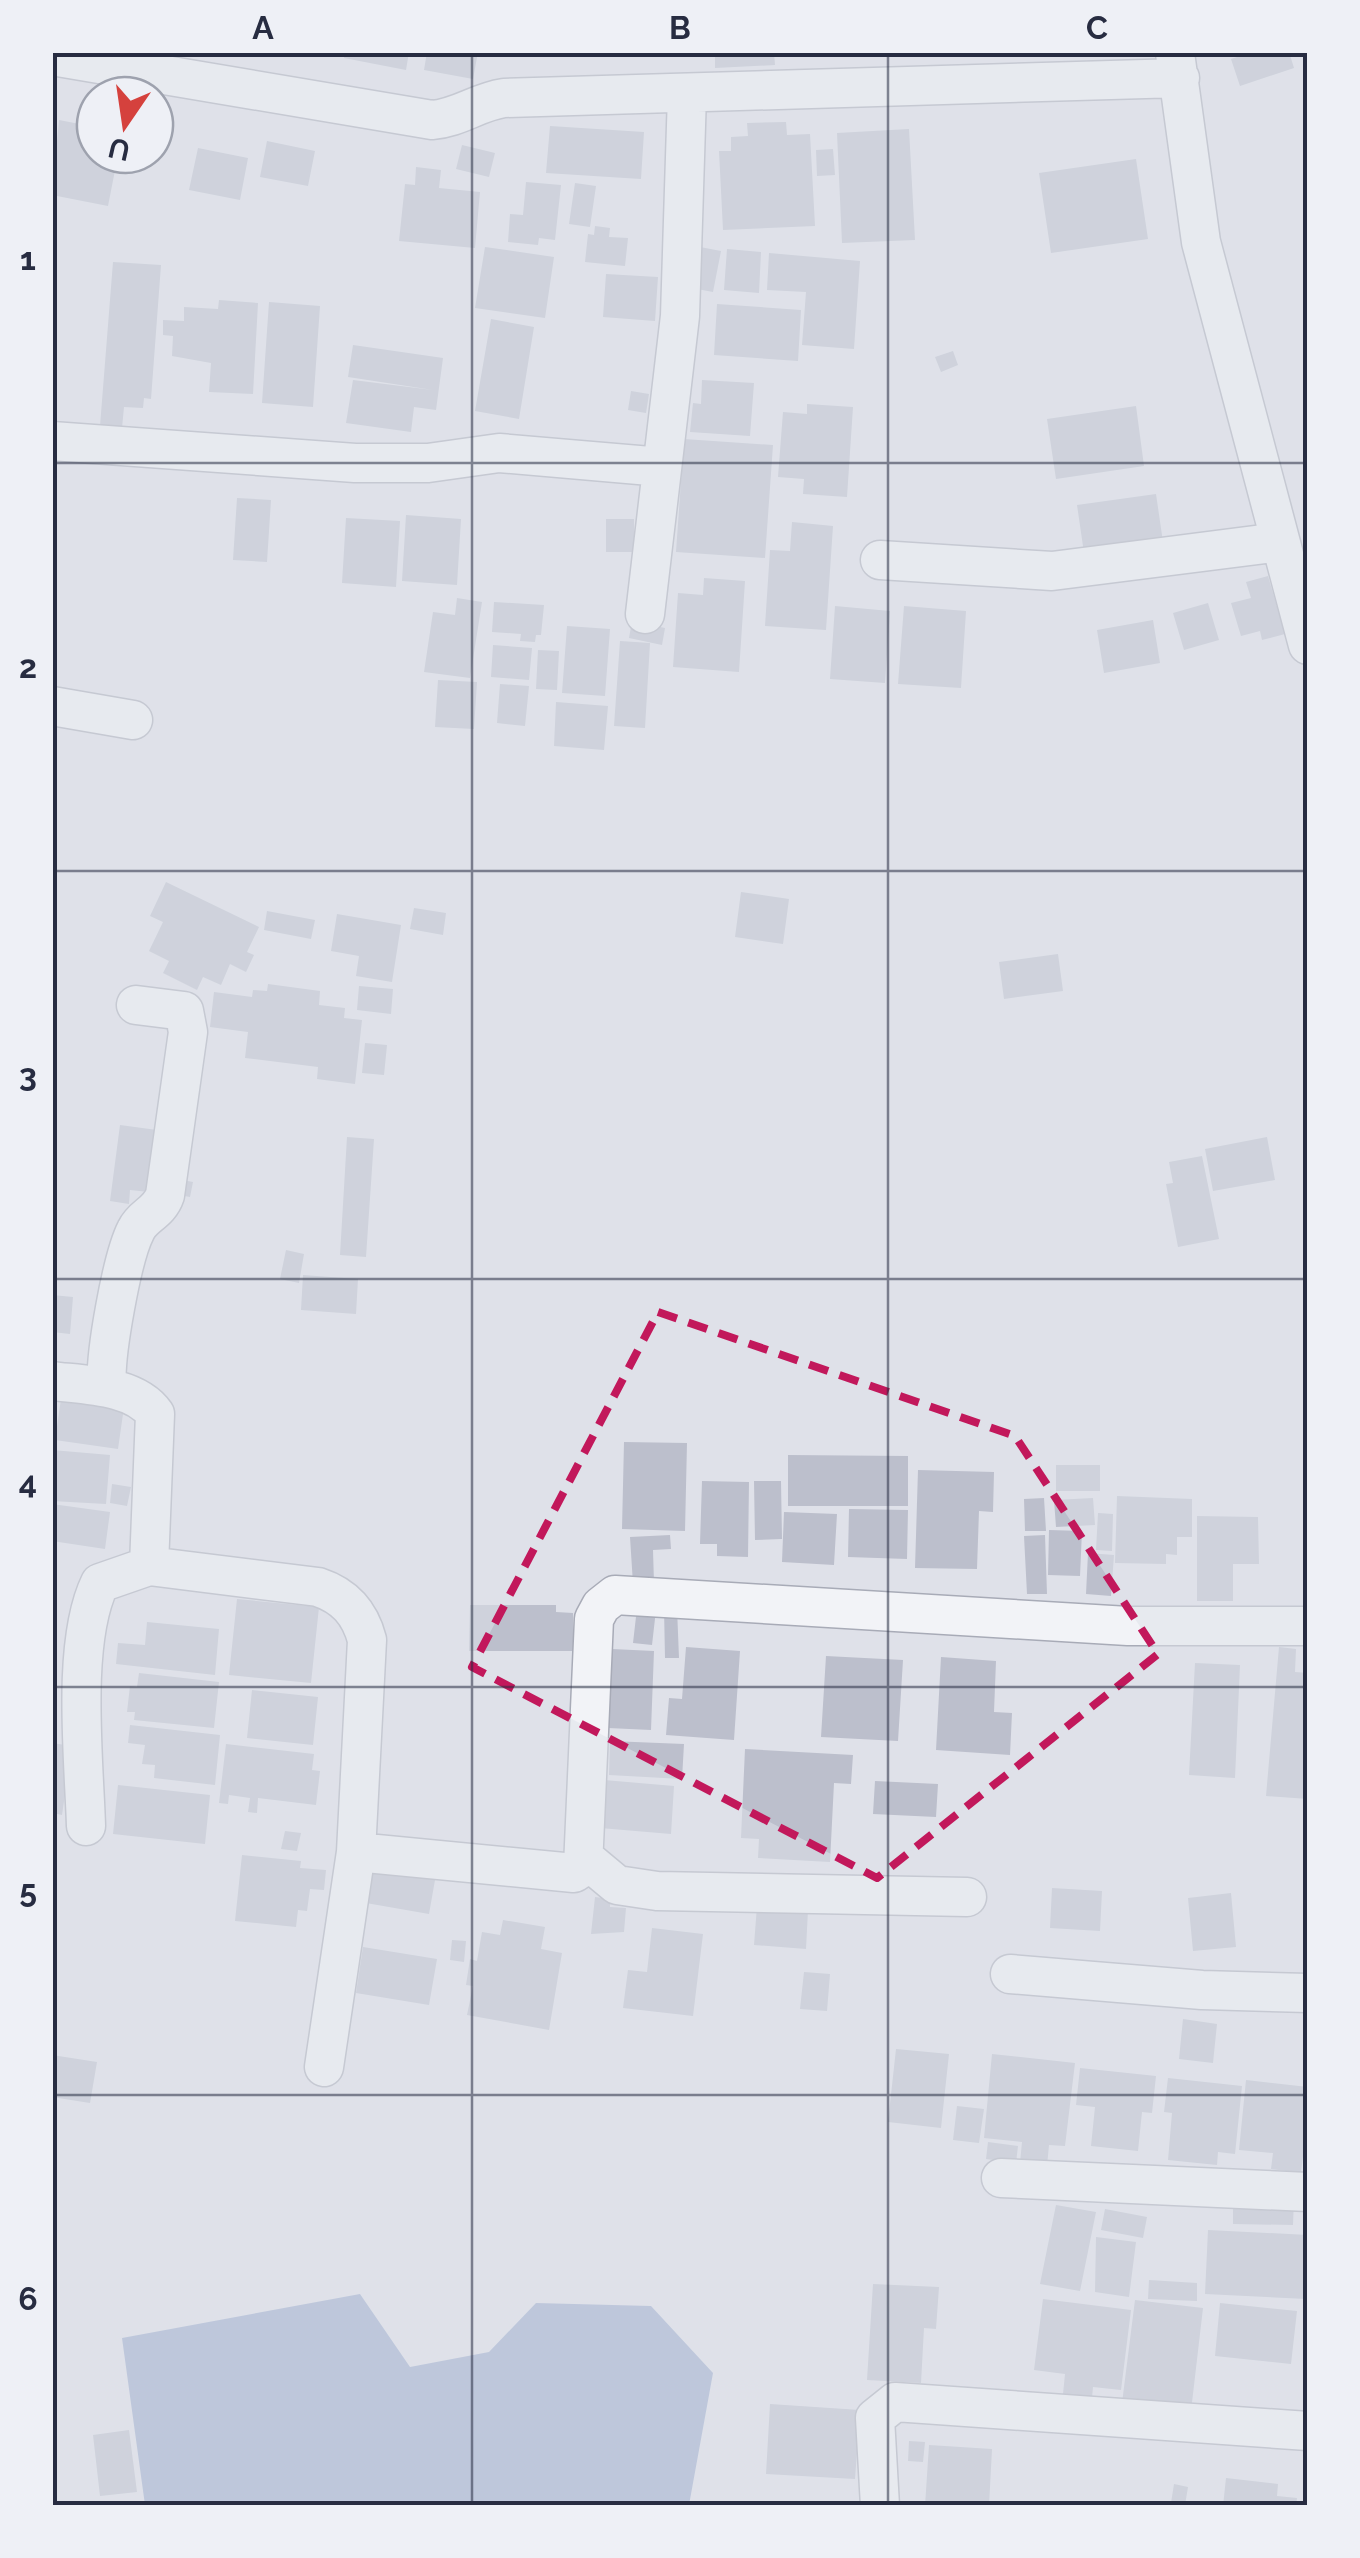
<svg xmlns="http://www.w3.org/2000/svg" width="1360" height="2558" font-family="Raleway,sans-serif">
<style>
.water{fill:#98a7cb}
.building{fill:#bcbfcc}
.lines{fill:none;stroke-linecap:round;stroke-linejoin:round}
.minor-casing{stroke:#a8abb7;stroke-width:41}
.minor{stroke:#f2f3f7;stroke-width:38}
.marked{fill:none;stroke:#c2185b;stroke-width:8;stroke-dasharray:20 12;stroke-linejoin:round}
.grid{fill:none;stroke:#272c41;stroke-width:2.5;stroke-opacity:0.55}
.neatline{fill:none;stroke:#272c41;stroke-width:4}
.grid-label{font-size:32px;text-anchor:middle;font-weight:bold;fill:#272c41}
</style>
<rect width="100%" height="100%" fill="#dfe1e9"/>
<path class="water" d="M360 2294 410 2367 489 2352 536 2303 651 2306 713 2373 689 2505H145L122 2338Z"/>
<path class="building" d="M345 52H409L406 70 344 58Z
M427 52H478L473 79 424 70Z
M715 52H774L775 65 715 68Z
M1252 52H1289L1294 68 1240 86 1231 59Z
M59 120 95 127V155H118L108 206 52 195Z
M786 122 787 135 810 134 815 226 723 230 719 151H731V137L748 136 747 123Z
M550 126 644 132 641 179 546 173Z
M909 129 915 240 842 243 837 133Z
M267 141 315 151 308 186 260 177Z
M462 145 495 153 489 177 456 169Z
M198 148 248 158 240 200 189 190Z
M833 149 835 175 817 176 816 150Z
M1136 159 1148 239 1051 253 1039 173Z
M416 167 441 170 439 188 480 192 475 248 399 241 405 184 415 185Z
M526 182 561 185 555 240 539 238 538 245 508 242 510 214 523 215Z
M575 183 596 186 590 227 569 224Z
M595 226 610 228 609 237 628 238 625 266 585 262 588 234 594 235Z
M485 247 554 257 545 318 475 308Z
M700 247 721 251 713 292 692 288Z
M727 249 761 252 759 293 724 290Z
M769 253 860 261 854 349 802 345 806 292 767 290Z
M113 262 161 265 151 399 144 398 143 408 124 407 122 428 100 426Z
M606 274 658 277 655 321 603 317Z
M219 300 258 303 253 394 209 392 211 363 172 356 173 336 163 335V320L184 321V307L218 309Z
M269 302 320 306 313 407 262 403Z
M717 304 801 310 798 361 714 355Z
M491 319 534 327 519 419 475 411Z
M353 345 443 358 436 410 414 407 411 432 346 423 353 380 433 390 348 377Z
M953 351 958 365 941 372 935 357Z
M702 380 754 383 750 436 690 432 693 403 701 404Z
M631 391 649 394 646 413 628 410Z
M807 404 853 407 847 497 803 494 804 479 778 477 783 412 807 414Z
M1136 406 1144 466 1056 479 1047 419Z
M684 439 773 445 765 558 676 552Z
M1156 494 1163 542 1084 553 1077 505Z
M237 498 271 500 267 562 233 560Z
M406 515 461 519 457 585 402 581Z
M346 518 400 521 396 587 342 583Z
M606 519H634V552H606Z
M792 522 833 526 826 630 765 626 770 550 790 551Z
M1268 576 1285 634 1262 640 1260 631 1241 636 1231 603 1251 598 1246 582Z
M704 578 745 581 739 672 673 667 678 593 703 595Z
M457 598 482 602 470 678 424 672 433 612 455 615Z
M494 602 544 605 541 635H536L535 642 520 641 521 634 492 632Z
M1208 603 1219 640 1184 650 1173 613Z
M835 606 890 611 885 683 830 679Z
M904 606 966 611 961 688 898 684Z
M1153 620 1160 663 1104 673 1097 630Z
M632 621 665 628 662 645 629 638Z
M567 626 610 629 605 696 562 693Z
M620 641 650 643 645 728 614 726Z
M493 645 532 648 529 680 491 677Z
M538 650 559 651 557 690 536 689Z
M438 680 477 682 474 729 435 727Z
M500 684 529 686 525 726 497 723Z
M556 702 608 706 604 750 554 746Z
M166 882 259 927 247 952 254 955 246 972 230 964 221 985 203 977 197 990 163 973 169 961 149 951 163 922 150 916Z
M741 892 789 899 783 944 735 937Z
M414 908 446 913 443 935 410 929Z
M267 911 315 920 311 939 264 930Z
M337 914 401 925 392 982 356 976 359 956 331 951Z
M1058 954 1063 991 1004 999 999 962Z
M268 984 320 991 319 1005 345 1008 344 1018 362 1020 355 1084 317 1079 318 1067 245 1058 248 1032 210 1027 214 992 252 997 253 990 267 991Z
M359 986 393 989 391 1014 357 1010Z
M365 1043 387 1045 384 1075 362 1073Z
M120 1125 157 1130 149 1192 130 1190 129 1204 110 1201Z
M347 1137 374 1139 366 1257 340 1255Z
M1267 1137 1275 1180 1213 1191 1205 1149Z
M1202 1156 1219 1239 1178 1247 1166 1184 1173 1183 1169 1162Z
M177 1179 193 1182 190 1197 174 1194Z
M286 1250 304 1254 299 1283 280 1279Z
M303 1275 358 1279 356 1314 301 1310Z
M52 1295 73 1297 70 1334 52 1332Z
M61 1399 124 1407 118 1449 55 1440Z
M624 1442 687 1443 685 1531 622 1529Z
M52 1450 110 1455 106 1504 52 1501Z
M788 1455 908 1456V1506H788Z
M1056 1465H1100V1491H1056Z
M918 1470 994 1472 993 1512 979 1511 977 1569 915 1568Z
M702 1481 749 1482 748 1557 717 1556V1544H700Z
M754 1481H781L782 1539 755 1540Z
M112 1484 131 1487 127 1506 110 1503Z
M1117 1496 1192 1499V1537H1177V1555L1166 1554V1564L1115 1563Z
M1044 1498 1046 1531H1025L1024 1499Z
M1093 1498 1095 1525 1056 1527 1054 1500Z
M52 1504 110 1512 105 1549 52 1541Z
M849 1509 908 1510 907 1559 848 1557Z
M784 1512 837 1514 834 1565 782 1562Z
M1098 1513 1113 1514 1112 1551 1096 1550Z
M1197 1516 1258 1517 1259 1564H1233V1601H1197Z
M1049 1530 1082 1531 1080 1576 1048 1575Z
M670 1535 671 1549 653 1550 654 1583 633 1584 630 1537Z
M1045 1535 1047 1594H1027L1024 1536Z
M1088 1553 1114 1555 1111 1596 1086 1594Z
M237 1599 319 1607 311 1683 229 1675Z
M470 1605H556V1612L573 1613V1651H469Z
M637 1608 656 1610 652 1645 633 1643Z
M664 1608H677L679 1658H665Z
M147 1622 219 1629 215 1675 116 1664 118 1643 145 1645Z
M686 1647 740 1651 734 1740 666 1735 669 1698 682 1699Z
M1279 1647 1296 1649 1295 1672 1308 1673V1799L1266 1796Z
M612 1649 654 1651 651 1730 608 1728Z
M826 1656 903 1660 898 1741 821 1737Z
M941 1657 996 1661 994 1712 1012 1713 1010 1755 936 1750Z
M1195 1663 1240 1665 1235 1778 1189 1775Z
M139 1673 219 1682 214 1728 134 1720 135 1712H127L130 1686 137 1687Z
M252 1690 318 1697 313 1745 247 1738Z
M130 1725 220 1735 215 1785 154 1778 155 1765 142 1764 145 1745 128 1743Z
M610 1741 684 1744 682 1779 609 1775Z
M52 1743 72 1746 62 1815 52 1813Z
M226 1744 314 1754 312 1770 320 1771 316 1805 258 1798 257 1813 248 1812 250 1798 229 1795 228 1804 219 1803Z
M745 1749 853 1755 851 1784 834 1783 830 1862 758 1858 759 1839 741 1838Z
M604 1780 674 1786 671 1834 600 1828Z
M875 1781 938 1784 936 1817 873 1814Z
M118 1785 210 1795 205 1844 113 1834Z
M285 1831 301 1833 297 1851 281 1849Z
M242 1855 301 1861 300 1868 326 1870 324 1890 310 1889 307 1911 298 1910 296 1927 235 1921Z
M371 1870 435 1880 429 1914 366 1903Z
M1052 1888 1102 1891 1100 1931 1050 1928Z
M1231 1893 1236 1947 1193 1951 1188 1898Z
M595 1897 610 1899V1907L626 1908 624 1932 591 1934Z
M757 1906 808 1910 806 1949 754 1945Z
M503 1920 545 1927 541 1949 562 1953 549 2030 467 2015 473 1986 466 1985 470 1959 477 1961 482 1932 500 1935Z
M652 1928 703 1934 693 2016 623 2008 628 1970 647 1972Z
M452 1940 466 1941 464 1962 450 1960Z
M363 1947 437 1959 429 2005 356 1993Z
M804 1972 830 1974 827 2011 800 2009Z
M1183 2019 1217 2024 1213 2063 1179 2059Z
M896 2049 949 2054 941 2128 888 2122Z
M992 2054 1075 2063 1065 2146 1049 2145 1047 2166 1020 2163 1022 2142 984 2138Z
M52 2055 97 2062 90 2103 52 2097Z
M1080 2068 1156 2076 1152 2113 1142 2112 1138 2151 1091 2146 1095 2107 1076 2105Z
M1168 2078 1242 2086 1235 2154 1218 2152 1217 2165 1168 2160 1172 2113 1164 2112Z
M1246 2080 1308 2087V2157L1303 2156 1301 2173 1271 2169 1273 2153 1239 2150Z
M957 2106 984 2109 979 2143 953 2140Z
M988 2142 1018 2146 1016 2163 986 2159Z
M1233 2197 1294 2198 1293 2225 1233 2224Z
M1056 2205 1096 2212 1080 2291 1040 2284Z
M1105 2209 1147 2217 1143 2238 1101 2230Z
M1208 2230 1308 2235 1306 2299 1205 2294Z
M1096 2237 1136 2242 1129 2297 1095 2292Z
M1149 2280 1197 2283V2301L1148 2299Z
M873 2284 939 2287 936 2329 924 2328 921 2383 867 2380Z
M1043 2299 1131 2310 1121 2390 1093 2387 1092 2398 1063 2394 1065 2374 1034 2370Z
M1135 2300 1203 2308 1191 2411 1122 2403Z
M1220 2303 1297 2311 1291 2364 1215 2356Z
M770 2404 860 2410 855 2479 766 2474Z
M129 2430 137 2492 100 2496 93 2435Z
M909 2441 925 2442 923 2462 908 2461Z
M929 2445 992 2449 989 2506H925Z
M1226 2478 1278 2484 1277 2496 1297 2498 1296 2506H1223Z
M1174 2484 1188 2487 1185 2505 1171 2503Z"/>
<g class="lines">
<defs>
<path id="minor" d="M1175 53 1201 242 1308 645
M52 56 432 120C459 118 477 102 504 98L1180 78
M52 441 355 463H428L499 453 662 467
M880 560 1052 571 1280 542
M645 614 680 316 687 94
M52 706 133 720
M52 1381C84 1385 135 1385 155 1414L149 1566 318 1587C345 1596 360 1613 367 1640L356 1852 574 1873 583 1867 594 1619 601 1606 615 1595 1128 1626H1308
M107 1387C104 1357 122 1257 136 1230 143 1215 159 1213 165 1195L188 1032 184 1011 136 1005
M86 1826C84 1760 71 1642 100 1583L149 1566
M587 1860 617 1885 657 1891 967 1897
M1010 1974 1202 1990 1308 1993
M324 2067 356 1852
M1001 2178 1308 2192
M880 2506 875 2418 895 2402 1308 2431"/>
</defs>
<use href="#minor" class="minor-casing"/>
<use href="#minor" class="minor"/>
</g>
<path d="M0 0H1360V2558H0ZM658 1312 1015 1436 1158 1654 877 1878 472 1667Z" fill="#dfe1e9" fill-opacity=".55" fill-rule="evenodd"/>
<path class="marked" d="M658 1312 1015 1436 1158 1654 877 1878 472 1667Z"/>
<path class="grid" d="M472 52V2506M888 52V2506M52 463H1308M52 871H1308M52 1279H1308M52 1687H1308M52 2095H1308"/>
<rect width="1360" height="2558" fill="none" stroke="#eef0f6" stroke-width="110"/>
<g transform="translate(125 125) rotate(193)"><circle r="48" fill="#eef0f6" stroke="#9ea2ae" stroke-width="2.5"/>
<path d="M0-8L18 38L0 25L-18 38Z" fill="#d5413d"/>
<text y="-15" font-size="28" font-weight="bold" text-anchor="middle" fill="#272c41">U</text>
</g>
<rect x="55" y="55" width="1250" height="2448" class="neatline"/>
<g class="grid-label">
<text x="263" y="39">A</text>
<text x="680" y="39">B</text>
<text x="1097" y="39">C</text>
<text x="28" y="270">1</text>
<text x="28" y="678">2</text>
<text x="28" y="1086">3</text>
<text x="28" y="1494">4</text>
<text x="28" y="1902">5</text>
<text x="28" y="2310">6</text>
</g>
</svg>
